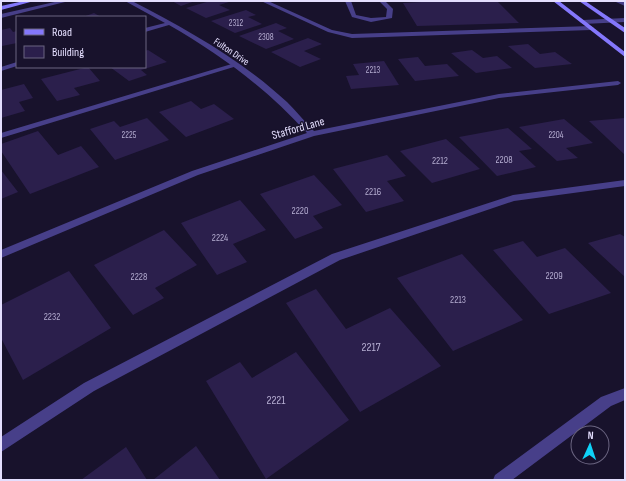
<svg xmlns="http://www.w3.org/2000/svg" width="626" height="481" font-family="'Sofia Sans Condensed',sans-serif">
<style>
.building{fill:#2b1f4c}
.lines{fill:none;stroke-linecap:round;stroke-linejoin:round}
.service{fill:#473f89;fill-rule:evenodd}
.minor{fill:#473f89;fill-rule:evenodd}
.tertiary{fill:#473f89;fill-rule:evenodd}
.secondary{fill:#8477fc;fill-rule:evenodd}
.labels{text-anchor:middle;stroke-width:3;stroke-linejoin:round;paint-order:stroke}
.far-number-label{font-size:9px;fill:#b6aed2}
.far-street-label{font-size:10px;fill:#e4defe;stroke:#18122c}
.number-label{font-size:10px;fill:#b6aed2}
.street-label{font-size:12px;fill:#e4defe;stroke:#18122c}
.near-number-label{font-size:12px;fill:#b6aed2}
</style>
<rect width="100%" height="100%" fill="#18122c"/>
<path class="building" d="M172 1H195L181 6Z
M210 1 229 2 219 5 230 10 206 18 186 8Z
M439 1H497L519 23 417 26 403 3Z
M246 10 256 15 248 17 262 24 235 33 211 21Z
M94 13 101 17H83Z
M276 23 287 28 278 31 294 39 266 49 239 36Z
M10 28 13 32 17 31V43L2 46 1 30Z
M308 38 322 44 304 51 321 59 300 67 271 52Z
M528 44 540 54 555 52 572 64 535 68 508 46Z
M148 50 167 62 141 70 147 75 129 81 110 67H145V51Z
M472 50 483 58 497 56 512 68 476 73 451 53Z
M418 57 425 66 447 64 459 76 415 81 398 59Z
M384 61 399 85 351 89 346 76 359 75 353 64Z
M88 67 100 81 74 88 80 95 57 101 41 79Z
M24 84 33 98 19 102 25 111 1 118V90Z
M191 101 201 109 214 104 234 119 186 137 159 112Z
M147 118 169 140 115 160 90 129 114 121 120 127Z
M625 118V155L589 121Z
M564 119 593 143 566 148 578 158 557 161 519 127Z
M508 128 532 149 519 151 536 167 497 176 459 137Z
M38 131 58 155 81 146 99 167 30 194 1 151V144Z
M446 139 480 169 432 183 400 151Z
M387 155 406 176 387 181 404 201 366 212 333 169Z
M1 170 18 192 1 199Z
M314 175 342 205 313 216 323 228 295 239 260 194Z
M240 200 266 230 233 244 247 262 217 275 181 223Z
M164 230 197 265 155 288 164 298 133 315 94 265Z
M620 234 625 237V277L588 243Z
M523 241 537 257 565 248 611 293 549 314 493 250Z
M462 254 523 320 453 351 397 278Z
M69 271 111 328 23 380 1 338V305Z
M316 289 346 329 390 308 441 366 360 412 286 303Z
M296 352 349 420 266 479 206 381 240 362 252 378Z
M196 446 220 480H153Z
M126 447 147 480H81Z"/>
<g class="lines">
<path class="service" d="M59 1H69L1 18V14Z
M261 1H268L332 30 352 34 591 26 594 28 591 30 352 38 328 32Z
M345 1H351L356 15 371 18 386 17 387 9 379 1H385L393 9 392 18 371 22 352 17Z
M615 1 625 2V6L616 2Z
M235 63 238 65 237 66 1 138V133Z
M625 180V186L514 201 340 260 94 391 1 452V437L84 383 332 254 513 195Z"/>
<path class="minor" d="M125 1H132C186 29 242 60 287 102 296 111 305 122 314 131L499 94 618 81 621 83 618 85 499 98 314 136 198 175 1 258V250L192 171 307 133C266 88 221 55 169 25L145 32V28L165 23Z
M17 62V66L1 71V67Z
M625 388V400L611 406 512 480H493L495 475 601 397Z"/>
<path class="tertiary" d="M625 18V22L583 24 580 22 583 20Z"/>
<path class="secondary" d="M24 1H34L1 10V6Z
M553 1H559L625 52V57Z
M579 1H585L625 28V33Z"/>
</g>
<g class="labels">
<g class="far-number-label">
<text x="236" y="26">2312</text>
<text x="266" y="40">2308</text>
<text x="373" y="73">2213</text>
<text x="129" y="138">2225</text>
<text x="556" y="138">2204</text>
</g>
<g class="far-street-label">
<text transform="translate(232 51) rotate(34)" y="4">Fulton Drive</text>
</g>
<g class="number-label">
<text x="504" y="163">2208</text>
<text x="440" y="164">2212</text>
<text x="373" y="195">2216</text>
<text x="300" y="214">2220</text>
<text x="220" y="241">2224</text>
<text x="554" y="279">2209</text>
<text x="139" y="280">2228</text>
<text x="458" y="303">2213</text>
<text x="52" y="320">2232</text>
</g>
<g class="street-label">
<text transform="translate(298 128) rotate(-16)" y="4">Stafford Lane</text>
</g>
<g class="near-number-label">
<text x="371" y="351">2217</text>
<text x="276" y="404">2221</text>
</g>
</g>
<rect width="626" height="481" fill="none" stroke="#e4defe" stroke-width="4"/>
<rect x="16" y="16" width="130" height="52" fill="#18122c" stroke="#6a6480"/>
<rect x="24" y="29" width="20" height="6" fill="#8477fc" stroke="#6a6480"/>
<text x="52" y="36" font-size="12" fill="#e4defe">Road</text>
<rect x="24" y="46" width="20" height="12" fill="#2b1f4c" stroke="#6a6480"/>
<text x="52" y="56" font-size="12" fill="#e4defe">Building</text>
<g transform="translate(590 445) rotate(3)"><circle r="19" fill="#18122c" stroke="#6a6480"/>
<path d="M0-3L7 15L0 10L-7 15Z" fill="#0fd2f9"/>
<text y="-6" font-size="11" font-weight="bold" text-anchor="middle" fill="#e4defe">N</text>
</g>
</svg>
